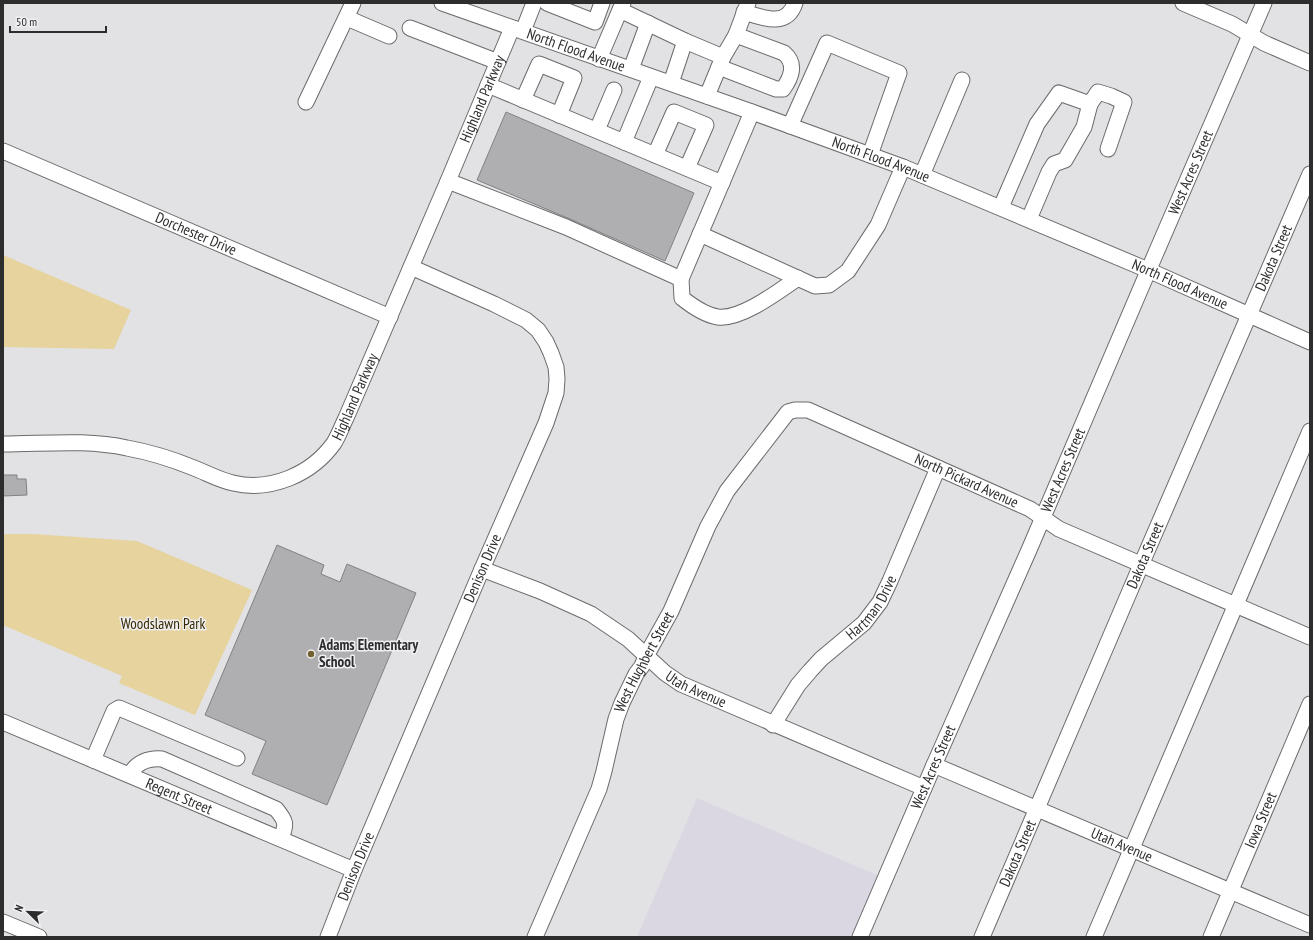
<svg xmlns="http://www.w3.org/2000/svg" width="1313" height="940" font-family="'PT Sans Narrow',sans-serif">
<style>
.built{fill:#dbd7e2}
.green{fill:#e6d39d}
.building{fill:#afaeb1;stroke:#818083}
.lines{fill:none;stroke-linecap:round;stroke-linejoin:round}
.minor-casing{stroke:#6b6a6c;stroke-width:17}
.minor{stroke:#fff;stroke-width:15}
.poi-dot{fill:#72602e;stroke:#efeef1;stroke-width:1.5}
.labels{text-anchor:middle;stroke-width:3;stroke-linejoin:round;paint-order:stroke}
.street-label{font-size:15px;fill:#2d2d2e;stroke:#efeef1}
.park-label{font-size:15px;fill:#362902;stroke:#efeef1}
.poi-label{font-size:15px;font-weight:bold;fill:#2d2d2e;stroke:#efeef1;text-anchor:start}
</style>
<rect width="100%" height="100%" fill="#e2e1e4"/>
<path class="built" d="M697 798 879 876 853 937H637Z"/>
<path class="green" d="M3 255 131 310 114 349 3 347Z
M3 534H33L137 541 252 590 195 715 119 683 122 676 3 625Z"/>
<path class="building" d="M506 112 694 193 665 261 570 219 477 180Z
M3 475H17V479H26L27 495 3 496Z
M277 545 324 565 321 574 340 582 347 564 416 593 327 805 252 774 266 741 205 715Z"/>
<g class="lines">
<defs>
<g id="minor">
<path id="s1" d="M442 3 752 112 903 167 1148 270 1310 342"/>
<path d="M547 3 595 22 602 3"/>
<path d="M1183 3 1232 24 1264 43 1310 63"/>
<path d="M620 10 685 41 723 57 707 96"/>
<path d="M744 12C763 18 787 28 795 3"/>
<path d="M347 18 389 36"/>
<path d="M410 28 498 62"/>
<path d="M523 31 534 3"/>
<path d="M723 57 736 35 748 3"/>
<path d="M599 59 623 3"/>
<path d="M719 67 776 89H783C791 78 797 64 784 53L736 35"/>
<path d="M631 69 648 23"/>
<path d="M671 83 685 41"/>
<path d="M488 85 722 183"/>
<path d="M523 100 539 64 574 78 559 115"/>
<path d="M306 102 353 3"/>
<path d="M790 126 827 43 899 73 870 155"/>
<path d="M597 130 614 90"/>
<path d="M624 142 651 77"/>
<path id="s2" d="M3 151 390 317"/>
<path d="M655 155 674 112 706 125 687 168"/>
<path d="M922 175 962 80"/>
<path d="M448 181 566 227 681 279 752 112"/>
<path d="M1001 207 1037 124 1059 93 1090 104"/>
<path d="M1029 219 1049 172 1054 164 1065 160 1084 127 1090 104 1098 92 1111 96 1124 102 1108 149"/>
<path d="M700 234 815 286 829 285 848 271 878 225 903 167"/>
<path d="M681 279 682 298C692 306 705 315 718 317 741 320 779 291 798 278"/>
<path id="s3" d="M3 444C44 444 86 439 127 448 149 452 172 459 194 468 207 473 219 480 233 483 271 492 312 474 334 443 339 435 342 426 346 418L448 181 512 28"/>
<path id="s4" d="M482 569 540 591 591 614 628 639 665 673 681 684 924 788"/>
<path id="s5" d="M3 722 354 870"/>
<path id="s6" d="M773 725 798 685 810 671 821 659 864 623 880 602 890 581 938 468"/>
<path d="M93 760 114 711 119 708 237 758"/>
<path id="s7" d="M934 765 1310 925"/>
<path d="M130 775C136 762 149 758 162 759L276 809C286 821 287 824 281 838"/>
<path d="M3 922 39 937"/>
<path id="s8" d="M328 937 354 870 482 569 546 423 556 393 557 379 556 367 551 353 546 342 538 330 526 320 494 304 411 267"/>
<path id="s9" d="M535 937 599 789 604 771 616 719 622 703 636 674 642 666 646 656 671 611 708 526 727 491 788 412 795 410H808L1030 509 1059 529 1310 637"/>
<path id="s10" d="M860 937 934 765 1029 550 1155 255 1264 3"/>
<path id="s11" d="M982 937 1141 565 1310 174"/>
<path d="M1094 937 1310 431"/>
<path id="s12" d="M1211 937 1310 704"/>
</g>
</defs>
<use href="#minor" class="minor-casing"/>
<use href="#minor" class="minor"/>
</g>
<circle class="poi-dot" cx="311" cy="654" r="4"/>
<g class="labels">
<g class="street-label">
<text dy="5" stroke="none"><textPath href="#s1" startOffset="142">North Flood Avenue</textPath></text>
<text dy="5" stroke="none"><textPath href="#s3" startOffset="726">Highland Parkway</textPath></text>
<text dy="5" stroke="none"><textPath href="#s1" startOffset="466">North Flood Avenue</textPath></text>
<text dy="5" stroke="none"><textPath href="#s10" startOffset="833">West Acres Street</textPath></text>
<text dy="5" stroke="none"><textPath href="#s2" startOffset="210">Dorchester Drive</textPath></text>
<text dy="5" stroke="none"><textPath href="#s11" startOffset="739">Dakota Street</textPath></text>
<text dy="5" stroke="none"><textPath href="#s1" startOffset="790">North Flood Avenue</textPath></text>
<text dy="5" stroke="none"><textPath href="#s3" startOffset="402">Highland Parkway</textPath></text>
<text dy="5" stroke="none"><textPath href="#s10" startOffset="509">West Acres Street</textPath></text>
<text dy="5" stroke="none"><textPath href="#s9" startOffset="781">North Pickard Avenue</textPath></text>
<text dy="5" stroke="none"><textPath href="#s11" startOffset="415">Dakota Street</textPath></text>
<text dy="5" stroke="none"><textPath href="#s8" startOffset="400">Denison Drive</textPath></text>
<text dy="5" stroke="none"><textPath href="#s6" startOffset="155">Hartman Drive</textPath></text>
<text dy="5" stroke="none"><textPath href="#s9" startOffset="297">West Hughbert Street</textPath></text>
<text dy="5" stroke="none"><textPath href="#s4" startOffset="248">Utah Avenue</textPath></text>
<text dy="5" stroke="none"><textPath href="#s10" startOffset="185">West Acres Street</textPath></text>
<text dy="5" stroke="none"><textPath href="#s5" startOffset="191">Regent Street</textPath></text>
<text dy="5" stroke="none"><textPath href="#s12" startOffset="127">Iowa Street</textPath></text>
<text dy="5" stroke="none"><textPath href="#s7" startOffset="204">Utah Avenue</textPath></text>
<text dy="5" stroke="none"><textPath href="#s11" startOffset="91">Dakota Street</textPath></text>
<text dy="5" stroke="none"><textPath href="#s8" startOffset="76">Denison Drive</textPath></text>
</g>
<g class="park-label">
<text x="163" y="629">Woodslawn Park</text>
</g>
<g class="poi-label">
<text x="319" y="650">Adams Elementary<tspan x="319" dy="17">School</tspan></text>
</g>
</g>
<rect width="1313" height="940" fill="none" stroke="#2d2d2e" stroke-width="8"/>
<g transform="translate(28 912) rotate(293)" stroke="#efeef1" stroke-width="3" paint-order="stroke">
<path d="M0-3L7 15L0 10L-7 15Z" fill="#2d2d2e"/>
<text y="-6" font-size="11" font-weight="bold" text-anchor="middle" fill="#2d2d2e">N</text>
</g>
<path d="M10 26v6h96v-6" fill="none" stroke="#2d2d2e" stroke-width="2"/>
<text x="16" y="26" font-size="12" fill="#2d2d2e" stroke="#efeef1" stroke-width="3" paint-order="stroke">50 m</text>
</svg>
